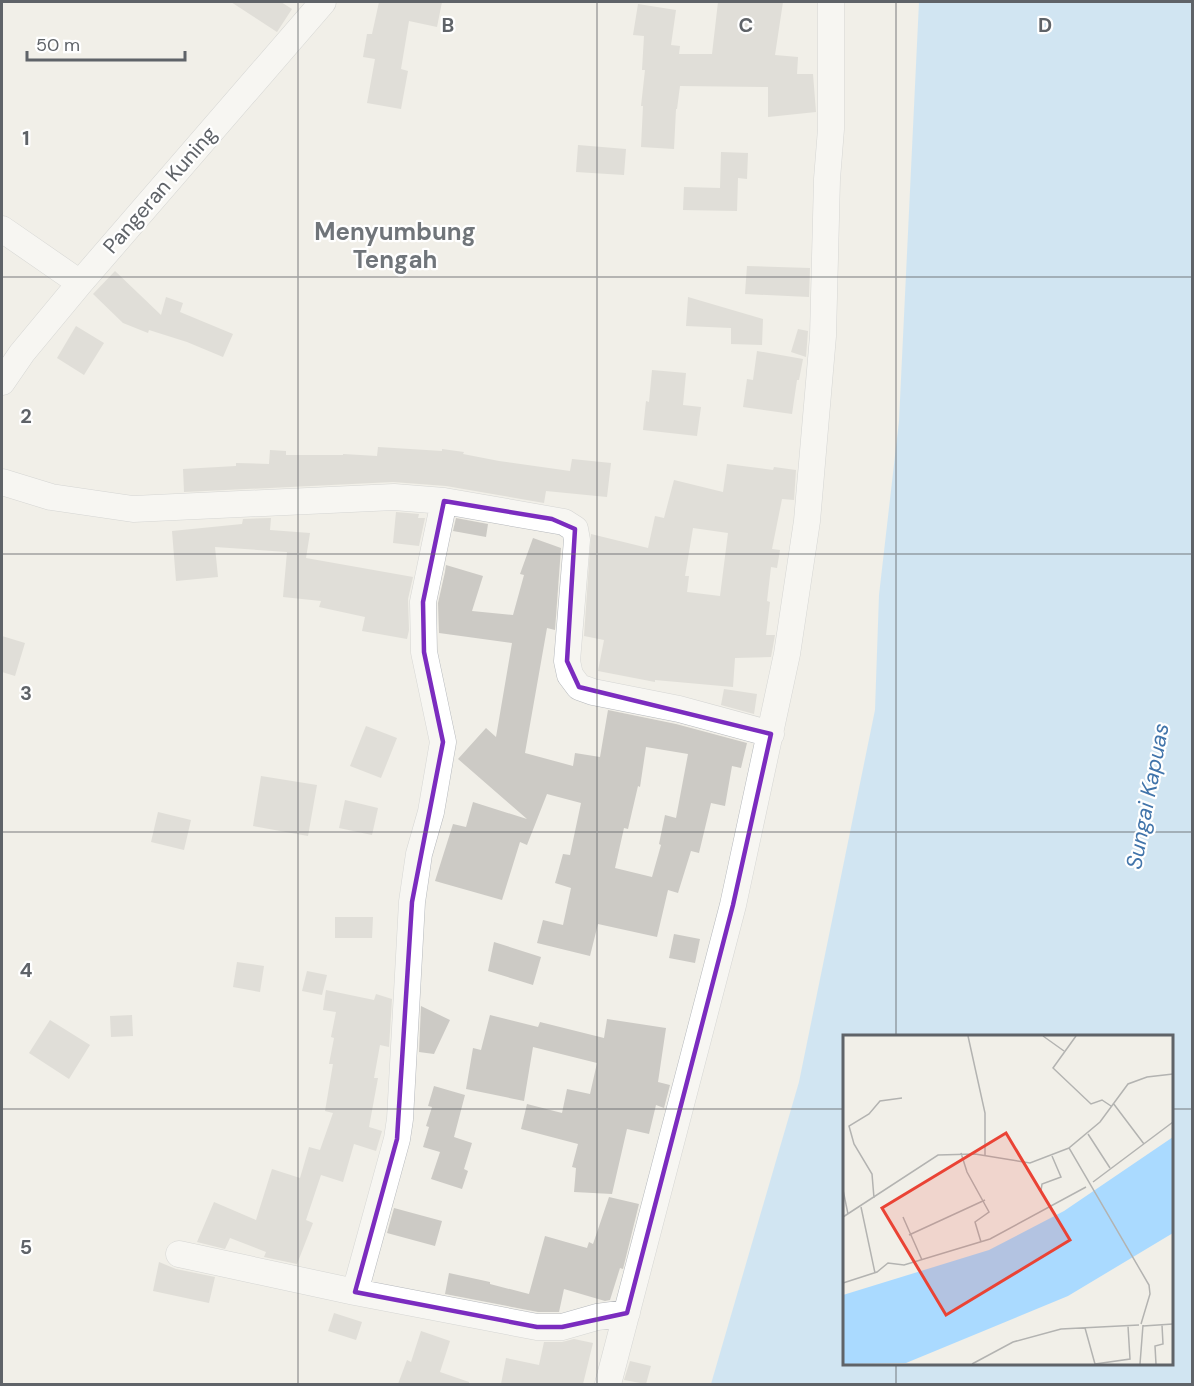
<svg xmlns="http://www.w3.org/2000/svg" width="1194" height="1386" font-family="'DM Sans',sans-serif">
<style>
.water{fill:#aadaff;fill-rule:evenodd}
.building{fill:#cccac5;fill-rule:evenodd}
.lines{fill:none;stroke-linecap:round;stroke-linejoin:round}
.street-casing{stroke:#b5b8bc;stroke-width:27}
.street{stroke:#fff;stroke-width:26}
.marked{fill:none;stroke:#7b2cbf;stroke-width:4.5;stroke-linejoin:round}
.grid{fill:none;stroke:#5f6368;stroke-width:1.5;stroke-opacity:0.55}
.labels{text-anchor:middle;stroke-width:4.5;stroke-linejoin:round;paint-order:stroke}
.street-label{font-size:21px;fill:#5f6368;stroke:#fff}
.water-label{font-size:22px;font-style:italic;fill:#4174aa;stroke:#fff}
.quarter-label{font-size:24px;font-weight:bold;fill:#70757a;stroke:#fff}
.inset-road{fill:none;stroke:#b3b3b1;stroke-width:1.5}
.view{fill:#ea4335;fill-opacity:0.15;stroke:#ea4335;stroke-width:3}
.inset-edge{fill:none;stroke:#5f6368;stroke-width:3}
.grid-label{font-size:20px;text-anchor:middle;font-weight:bold;fill:#5f6368;stroke:#fff;stroke-width:4.5;stroke-linejoin:round;paint-order:stroke}
</style>
<rect width="100%" height="100%" fill="#f1efe8"/>
<path class="water" d="M919 2H1192V1384H711L799 1082 875 710 879 595 899 421ZM844 1036H1172V1364H844Z"/>
<path class="building" d="M231 2H281L292 9 277 32Z
M379 2H442L437 27 409 21 401 69 408 71 401 109 367 103 375 59 363 57 367 34H372Z
M718 2H783L775 55 798 57 797 74H813L816 112 768 117V87L680 86 677 109H676L674 149 641 147 643 106H641L645 70H642L644 36 633 35 638 4 676 10 671 45 680 46 679 54H712Z
M578 145 626 149 624 175 576 172Z
M721 152 748 153 747 179 738 178 737 211 683 210 684 187 720 188Z
M747 266 810 268 809 297 745 294Z
M115 271 161 315 166 297 183 303 180 312 233 334 223 357 187 342 149 330 148 333 123 323 93 294Z
M688 297 763 319 762 345 731 344V328L686 326Z
M76 326 104 343 84 375 57 358Z
M798 329 808 331 806 357 791 352Z
M757 351 803 359 799 380H797L792 414 743 407 747 379 753 380Z
M652 370 686 373 683 405 701 407 697 436 643 430 646 401 649 402Z
M378 447 442 451V449L464 452 463 454 499 461 570 471 572 459 611 463 607 497 546 491 544 503 446 486 393 482 184 492 183 469 236 466V463L269 464 270 450 286 451V455H343V454L377 456Z
M727 464 773 470 774 467 796 470 794 500 782 499 772 549 780 550 777 568 771 567 767 601 770 602 766 635H775L771 657 735 658 733 687 655 680V682L598 671 604 640 584 636 591 534 648 548 655 516 664 518 674 480 723 492ZM693 528 728 533 720 596 687 592 689 576H685Z
M396 512 419 514 418 518H425L419 546 393 543Z
M271 518 270 530 310 533 306 558 413 577 408 599 409 630 407 639 362 631 365 617 319 607 321 601 283 597 287 552 215 547 218 577 176 581 172 531 242 524 243 519Z
M456 518 488 524 486 537 453 531Z
M533 538 561 548 555 630 547 628 525 753 573 766 575 753 600 757 608 710 676 724 747 743 741 768 732 766 725 806 711 803 699 853 691 851 678 893 668 890 657 937 598 924 590 956 537 943 543 920 563 925 571 888 555 883 563 854 570 855 581 803 547 794 527 845 520 842 502 900 435 881 453 824 466 827 473 802 527 819 458 759 486 728 496 737 512 643 439 633 438 603 445 572 446 565 483 576 472 611 513 615 524 575 520 574ZM646 747 688 754 676 818 665 815 659 844 661 845 652 877 615 868 624 828 628 829 638 786 640 787Z
M2 636 25 643 15 676 2 672Z
M724 689 757 694 754 714 721 705Z
M366 726 397 738 381 778 350 766Z
M261 776 317 785 308 836 253 826Z
M345 800 378 808 372 835 339 828Z
M158 812 191 820 184 850 151 842Z
M335 917H373L372 938H335Z
M674 934 700 939 695 963 669 958Z
M494 942 541 957 533 985 488 971Z
M237 962 264 966 260 992 233 987Z
M307 971 327 975 322 995 302 991Z
M326 990 374 1000 376 994 392 999 389 1047 380 1045 374 1078H378L369 1127 382 1131 376 1151 354 1144 343 1182 321 1175 306 1220 313 1223 297 1264 264 1257 266 1252 230 1238 225 1249 197 1242 214 1202 256 1220 272 1169 300 1178 309 1147 320 1150 333 1113 325 1111 333 1064H329L334 1038 331 1037 336 1012 323 1010Z
M421 1006 450 1020 434 1054 419 1052Z
M132 1015 133 1036 111 1037 110 1016Z
M490 1015 538 1027 540 1022 604 1038 607 1019 666 1028 658 1082 670 1085 664 1108 656 1105 649 1134 627 1129 612 1194 574 1192 576 1168 572 1167 578 1144 521 1129 527 1104 562 1113 567 1089 590 1094 597 1063 533 1047 524 1101 466 1089 473 1048 481 1050Z
M50 1020 90 1045 69 1079 29 1053Z
M434 1086 465 1095 454 1137 472 1143 464 1169 468 1171 462 1189 431 1179 440 1152 423 1147 429 1127 426 1126 432 1107 428 1106Z
M609 1197 639 1204 623 1269 620 1268 610 1300 605 1301 564 1289 559 1312H538L445 1294 449 1273 490 1282V1284L529 1294 545 1236 587 1248 589 1242 593 1244Z
M394 1208 442 1221 435 1246 387 1233Z
M159 1262 176 1269 215 1277 209 1303 153 1291Z
M334 1313 362 1322 356 1340 328 1331Z
M421 1331 450 1341 440 1372 469 1382V1384H398L407 1360 411 1362Z
M574 1339 593 1343 583 1384H501L506 1358 539 1365 544 1342H562Z
M630 1361 651 1366 646 1384 624 1380Z"/>
<g class="lines">
<defs>
<path id="street" d="M2 229 80 283
M2 382 22 353 80 283 323 2
M2 482 51 497 133 509 394 497 444 501 564 522 575 529 577 540 567 661 570 675 579 687 593 692 679 709 771 734
M179 1254 355 1292 537 1327H562L597 1317 627 1313
M355 1292 397 1139 400 1119 412 902 419 854 431 812 443 742 424 652 423 602 444 501
M608 1384 733 905 787 654 807 521 823 336 827 179 831 129V2"/>
</defs>
<use href="#street" class="street-casing"/>
<use href="#street" class="street"/>
</g>
<path d="M0 0H1194V1386H0ZM444 501 552 519 575 529 567 661 579 687 771 734 733 905 627 1313 562 1327H537L355 1292 397 1139 412 902 443 742 424 652 423 602Z" fill="#f1efe8" fill-opacity=".55" fill-rule="evenodd"/>
<path class="marked" d="M444 501 552 519 575 529 567 661 579 687 771 734 733 905 627 1313 562 1327H537L355 1292 397 1139 412 902 443 742 424 652 423 602Z"/>
<path class="grid" d="M298 2V1384M597 2V1384M896 2V1036M2 277H1192M2 554H1192M2 832H1192M2 1109H844M1172 1109H1192M896 1364V1384"/>
<g class="labels">
<g class="street-label">
<text transform="translate(160 190) rotate(-49)" y="7">Pangeran Kuning</text>
</g>
<g class="water-label">
<text transform="translate(1147 796) rotate(-79)" y="8">Sungai Kapuas</text>
</g>
<g class="quarter-label">
<text x="395" y="240">Menyumbung<tspan x="395" dy="28">Tengah</tspan></text>
</g>
</g>
<g transform="translate(843 1035)">
<rect width="330" height="330" fill="#f1efe8"/>
<path d="M330 102V198L225 261 63 328 0 329V260L146 215 221 176Z" fill="#aadaff"/>
<path class="inset-road" d="M125 1 142 78V121M200 1 221 16M233 1 210 33 248 69 259 65 268 71M270 68 301 109M245 99 267 133M118 118 124 137 146 177 132 187 138 207M250 147 330 87M0 155 5 179M198 156 199 149 218 142 209 121M31 163 29 139 11 109 6 91 26 79 37 66 59 63M18 172 32 238M0 182 95 120 132 119 187 128 226 113M60 182 79 225M66 200 142 165M0 248 34 237 45 228 61 230 147 204 243 152M298 289 307 259 306 250 226 113 257 87 285 49 304 42 330 39M300 291 330 289M242 293 252 329M129 329 170 307 218 294 296 290M252 329 287 324 285 291M297 329 300 290M313 329 312 311 320 309 319 290"/>
<path class="view" d="M163 98 227 205 103 280 39 173Z"/>
<rect width="330" height="330" class="inset-edge"/>
</g>
<g class="grid-label">
<text x="448" y="32">B</text>
<text x="746" y="32">C</text>
<text x="1045" y="32">D</text>
<text x="26" y="145">1</text>
<text x="26" y="423">2</text>
<text x="26" y="700">3</text>
<text x="26" y="977">4</text>
<text x="26" y="1254">5</text>
</g>
<rect width="1194" height="1386" fill="none" stroke="#5f6368" stroke-width="6"/>
<path d="M27 51v9h158v-9" fill="none" stroke="#5f6368" stroke-width="3"/>
<text x="36" y="51" font-size="18" fill="#5f6368" stroke="#ffffff" stroke-width="4.5" paint-order="stroke">50 m</text>
</svg>
